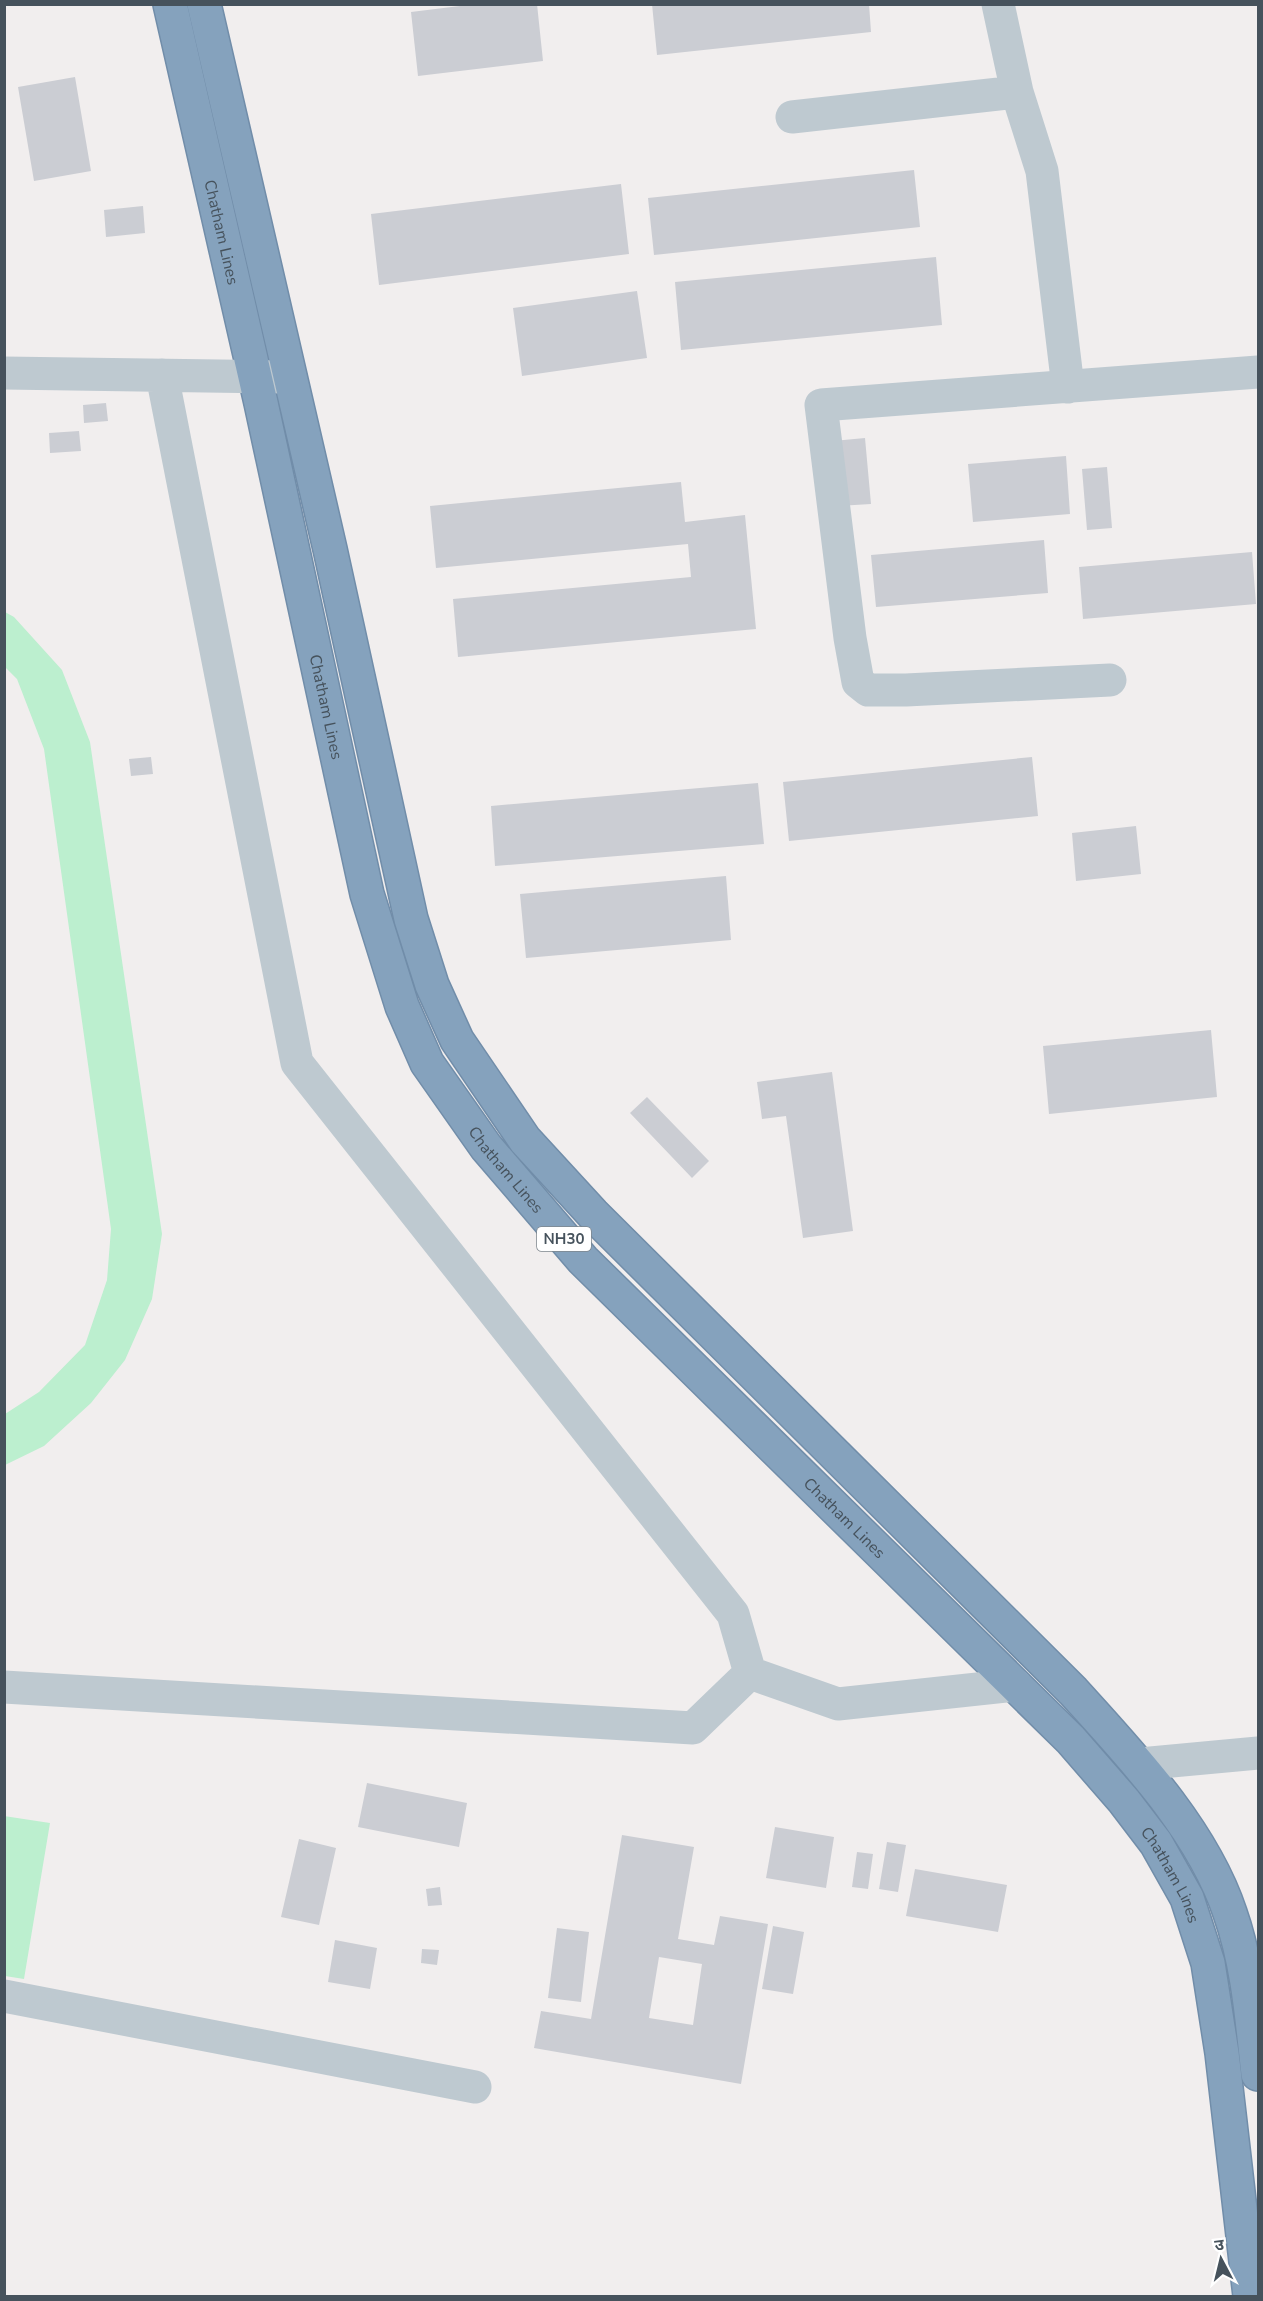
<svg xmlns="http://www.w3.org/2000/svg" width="1263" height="2301" font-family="'Nunito Sans','Noto Sans Devanagari',sans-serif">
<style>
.green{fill:#bcefcf}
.building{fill:#cbcdd3;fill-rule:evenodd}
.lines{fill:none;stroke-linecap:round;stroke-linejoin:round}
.highway-casing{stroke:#718da9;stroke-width:36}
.minor{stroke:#bec9d0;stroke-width:33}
.highway{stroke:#85a2bd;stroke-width:33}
.labels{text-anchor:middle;stroke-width:6;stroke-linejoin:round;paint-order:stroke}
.shield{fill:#fff;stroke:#7e868d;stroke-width:1.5}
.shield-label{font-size:15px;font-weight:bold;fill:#46525c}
.street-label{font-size:16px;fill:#46525c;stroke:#fff}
</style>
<rect width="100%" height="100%" fill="#f1eeee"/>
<path class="green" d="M5 612 14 617 62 670 90 742 162 1234 152 1299 125 1360 91 1403 44 1446 5 1465V1414L39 1392 85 1345 107 1280 111 1229 44 749 17 679 5 667Z
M4 1816 50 1823 24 1979 5 1976Z"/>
<path class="building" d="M476 4H537L543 61 418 76 411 12Z
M652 4H869L871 32 657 55Z
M75 77 91 171 34 181 18 87Z
M914 170 920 227 654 255 648 198Z
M621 184 629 254 379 285 371 214Z
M143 206 145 233 106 237 104 210Z
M936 257 942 325 681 350 675 282Z
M637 291 647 358 522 376 513 308Z
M106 403 108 421 84 423 83 405Z
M79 431 81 451 50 453 49 433Z
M865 438 871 504 838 506 833 441Z
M1066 456 1070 514 973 522 968 464Z
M1107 467 1112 528 1087 530 1082 469Z
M681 482 685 522 745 515 756 629 458 657 453 599 691 577 688 544 436 568 430 506Z
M1044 540 1048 593 876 607 871 555Z
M1252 552 1256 604 1083 619 1079 567Z
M151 757 153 774 131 776 129 759Z
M1032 757 1038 816 789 841 783 782Z
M758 783 764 844 495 866 491 806Z
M1136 826 1141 874 1076 881 1072 833Z
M726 876 731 940 526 958 520 894Z
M1211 1030 1217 1097 1049 1114 1043 1046Z
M832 1072 853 1231 803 1238 786 1116 762 1119 757 1082Z
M647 1097 709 1161 692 1178 630 1113Z
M367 1783 467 1803 459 1847 358 1827Z
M775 1827 834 1837 826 1888 766 1878Z
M622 1835 694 1847 678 1939 714 1945 720 1916 768 1924 741 2084 534 2048 541 2011 591 2019ZM659 1957 702 1964 693 2025 649 2018Z
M299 1839 336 1848 319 1925 281 1917Z
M887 1842 906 1845 898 1892 879 1889Z
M857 1852 873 1854 868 1889 852 1887Z
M915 1869 1007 1885 998 1932 906 1916Z
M440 1887 442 1905 428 1906 426 1889Z
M773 1926 804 1932 793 1994 762 1989Z
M557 1928 589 1932 581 2002 548 1998Z
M335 1940 377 1948 370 1989 328 1982Z
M422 1949 439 1950 437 1965 421 1963Z"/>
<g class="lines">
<defs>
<g id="highway">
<path id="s1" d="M170 4 261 403 367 894 402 1006 427 1063 486 1147 583 1260 1071 1740 1124 1801 1156 1843 1187 1898 1208 1963 1222 2053 1250 2296"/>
<path d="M204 4 330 549 411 919 432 985 457 1040 525 1140 593 1214 1073 1691C1131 1755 1202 1829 1230 1913 1248 1964 1252 2020 1258 2074"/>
</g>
</defs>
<use href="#highway" class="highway-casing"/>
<path class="minor" d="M998 4 1017 92 1042 171 1068 387
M792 117 1017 92
M4 373 282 377
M1110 680 906 690H868L858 682 850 638 821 405 1258 372
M750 1673 838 1704 1015 1685
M4 1687 693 1728 750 1673 733 1614 297 1063 162 375
M1140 1764 1258 1753
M4 1996 475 2087"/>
<use href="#highway" class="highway"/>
</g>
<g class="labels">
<rect class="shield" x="537" y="1227" width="54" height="24" rx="4.5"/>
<g class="shield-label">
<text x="564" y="1244">NH30</text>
</g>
<g class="street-label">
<text dy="6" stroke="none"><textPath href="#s1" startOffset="234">Chatham Lines</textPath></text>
<text dy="6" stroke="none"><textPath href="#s1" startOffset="720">Chatham Lines</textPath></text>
<text dy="6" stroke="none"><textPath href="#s1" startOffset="1224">Chatham Lines</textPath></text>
<text dy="6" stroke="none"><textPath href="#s1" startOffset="1710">Chatham Lines</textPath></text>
<text dy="6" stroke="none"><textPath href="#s1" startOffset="2196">Chatham Lines</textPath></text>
</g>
</g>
<rect width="1263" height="2301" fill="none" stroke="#46525c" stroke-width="12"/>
<g transform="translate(1221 2259) rotate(353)" stroke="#ffffff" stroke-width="4.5" paint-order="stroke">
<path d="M0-4.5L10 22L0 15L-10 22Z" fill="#46525c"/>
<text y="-9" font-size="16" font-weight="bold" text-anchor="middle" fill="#46525c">उ</text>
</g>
</svg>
